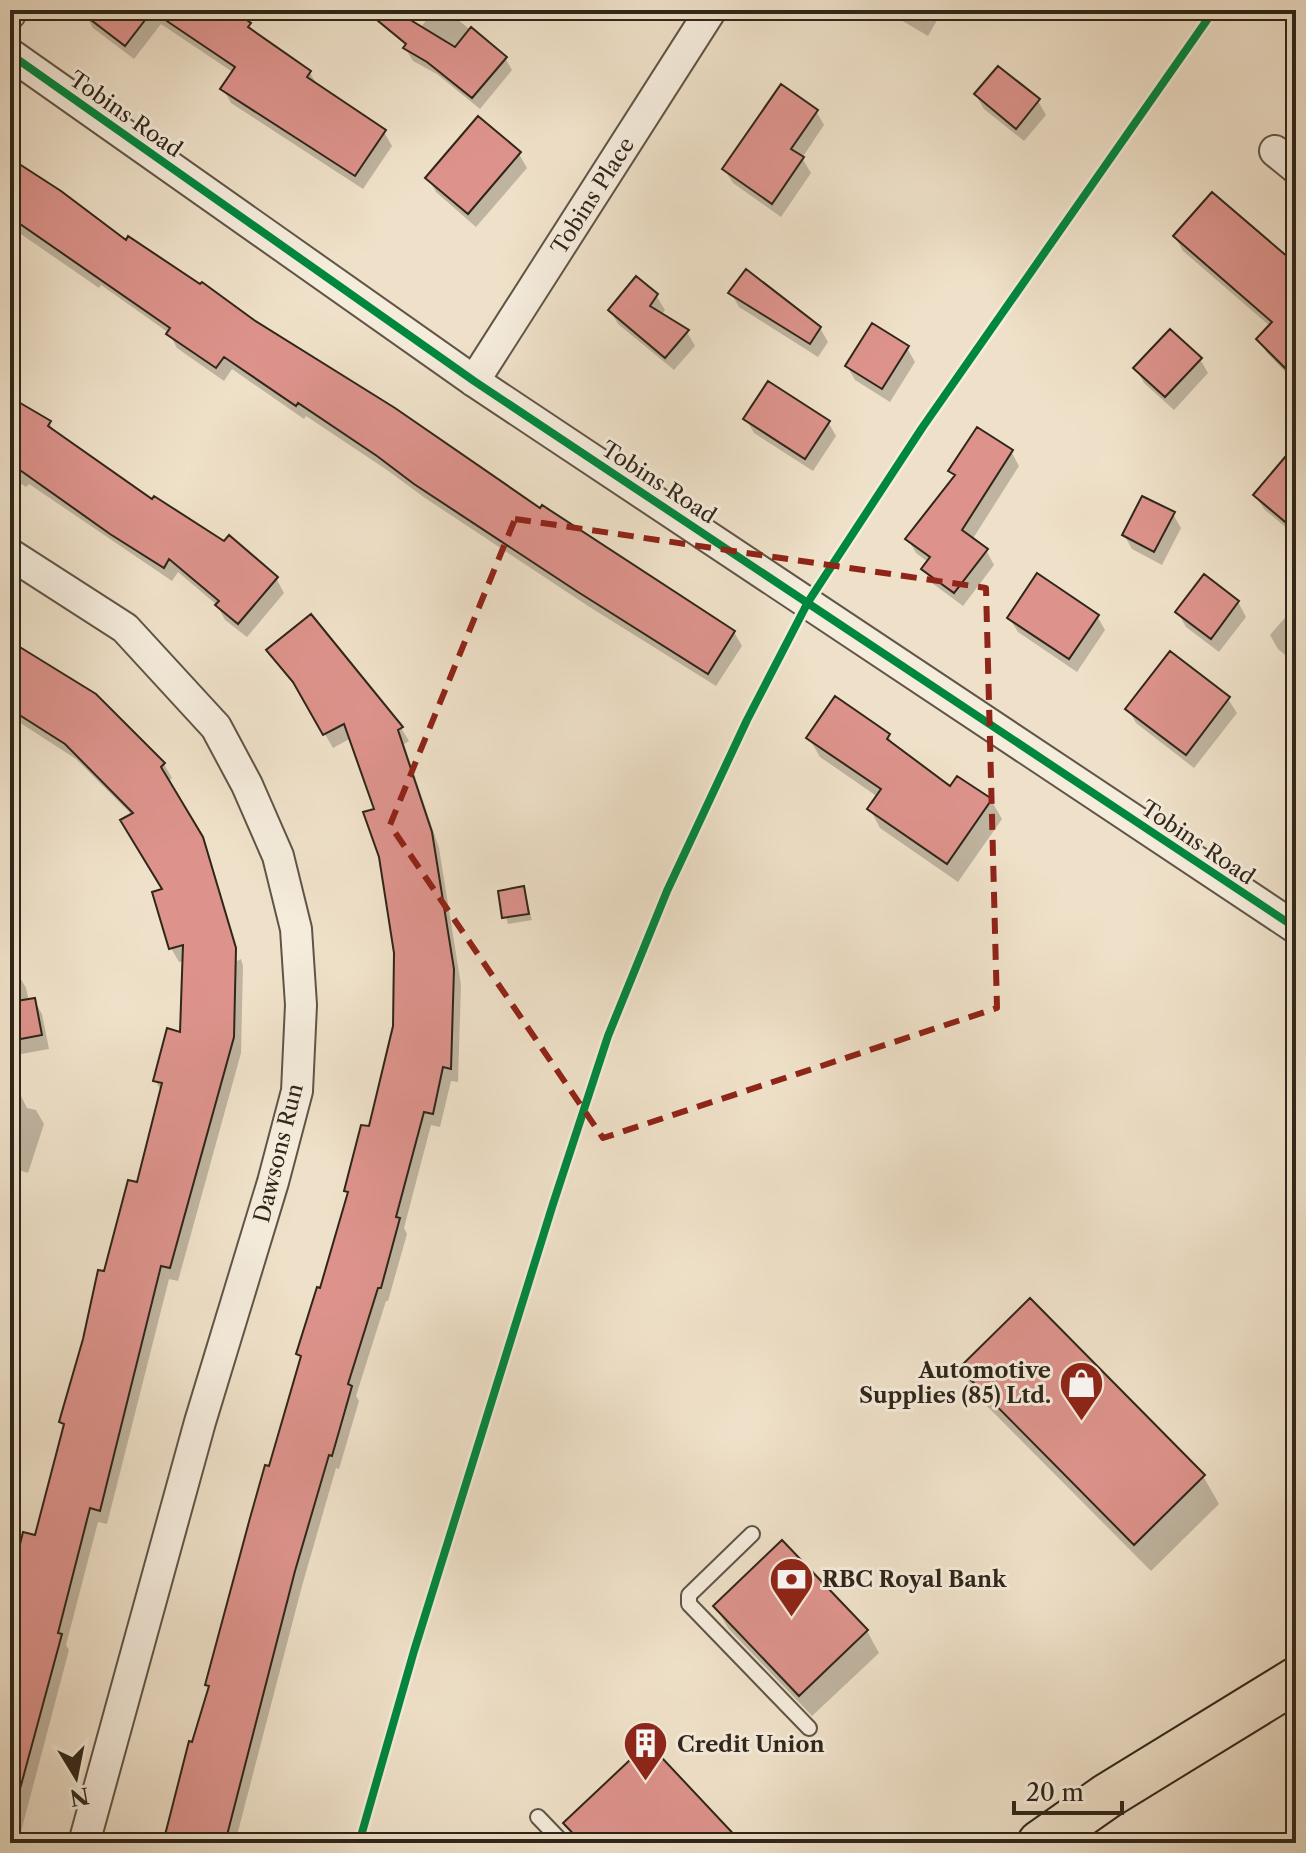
<svg xmlns="http://www.w3.org/2000/svg" width="1306" height="1853" font-family="'Libre Caslon Text',serif">
<style>
.shadow{fill:#0003}
.building{fill:#dd938c;stroke:#2f261a;stroke-width:2}
.lines{fill:none;stroke-linecap:round;stroke-linejoin:round}
.service-casing{stroke:#5f5546;stroke-width:18}
.minor-casing{stroke:#5f5546;stroke-width:34}
.primary-casing{stroke:#2f261a;stroke-width:48}
.service{stroke:#f5ecdc;stroke-width:14}
.minor{stroke:#f5ecdc;stroke-width:30}
.primary{stroke:#efe1c9;stroke-width:44}
.cycleway-casing{stroke:#f5ecdc;stroke-width:13}
.cycleway{stroke:#00873e;stroke-width:8}
.marked{fill:none;stroke:#8f2418;stroke-width:6;stroke-dasharray:16 10;stroke-linejoin:round}
.labels{text-anchor:middle;stroke-width:6;stroke-linejoin:round;paint-order:stroke}
.street-label{font-size:22px;fill:#2f261a;stroke:#f5ecdc}
.poi-label{font-size:22px;font-weight:bold;fill:#2f261a;stroke:#f5ecdc;text-anchor:start}
</style>
<rect width="100%" height="100%" fill="#efe1c9"/>
<filter id="stains"><feTurbulence type="fractalNoise" baseFrequency=".0025" numOctaves="4"/><feColorMatrix values="0 0 0 0 .2 0 0 0 0 .09 0 0 0 0 .02 0 0 0 .5 -.17"/></filter>
<radialGradient id="worn" r=".72"><stop offset=".6" stop-color="#630" stop-opacity="0"/><stop offset="1" stop-color="#630" stop-opacity=".3"/></radialGradient>
<path class="shadow" d="M88 10H228L249 24 255 35 310 73 318 86 384 132 392 146 363 189 231 103 223 89 234 73 161 24 134 59 93 28 85 14Z
M434 10H446L505 58 512 70 480 109 437 74 413 61 405 48Z
M884 10H943L928 36Z
M976 95 1038 101 1046 115 1024 141 984 109Z
M816 111 824 125 802 158 811 173 781 217 733 183 724 169Z
M519 154 527 168 476 227 436 192 428 178Z
M10 160 126 243 253 321 541 510 734 632 742 646 716 686 588 606 425 498 387 470 306 416 304 419 232 369 224 381 177 348 169 333 101 285 99 288 15 230 10 234Z
M1175 237 1296 277V383L1267 353 1258 339 1271 327 1183 251Z
M731 293 820 328 828 342 818 357 739 307Z
M656 295 665 310 661 315 687 332 695 346 674 370 618 324 610 310Z
M907 348 915 362 890 402 855 380 847 366Z
M1200 359 1208 373 1174 410 1144 383 1136 369Z
M10 399 49 423 57 435 153 502 276 578 284 593 247 637 225 620 217 605 178 572 172 581 29 484 26 487 10 477Z
M746 419 828 422 836 436 813 471 754 433Z
M1011 451 1019 466 972 540 986 550 994 565 963 606 932 583 924 569 928 562 916 553 908 539 955 478 951 471Z
M1296 468V536L1264 509 1255 495Z
M1173 514 1181 528 1162 565 1132 549 1124 535Z
M1238 602 1246 617 1219 652 1186 627 1178 613Z
M1296 605V664L1278 649 1270 635Z
M1097 616 1105 630 1077 672 1018 632 1009 618Z
M10 644 164 764 172 778 168 782 201 837 237 961 241 959 210 853 243 966 241 1053 178 1281 169 1279 107 1524 98 1522 66 1645 69 1650 18 1843H10V1593L36 1537 65 1428 61 1422 106 1274 138 1184 162 1093 155 1080 182 1034 184 961 179 962 171 948 165 890 132 815 76 759 22 724 10 712Z
M269 650 401 728 409 741 404 744 439 848 461 985 458 1082 451 1081 440 1127 431 1125 404 1228 407 1234 388 1301H386L356 1396 359 1401 339 1469 336 1468 302 1586 235 1843H161L210 1689 207 1685 302 1360 299 1354 322 1291 349 1195 346 1191 370 1129 395 1026 396 953 376 810 351 738 333 748 303 696 277 664Z
M1228 699 1237 713 1194 768 1136 723 1128 709Z
M888 736 896 748 950 789 991 800 1002 819 958 882 880 828 870 809 878 797 820 757 809 738Z
M523 889 532 920 508 924 500 893Z
M18 974 26 988 29 1001 34 1000 42 1014 49 1049 10 1056V975Z
M10 1093 21 1096 27 1108 36 1110 44 1124 28 1173 10 1167Z
M961 1369 1203 1476 1219 1504 1151 1571 977 1396Z
M782 1543 867 1631 879 1653 812 1716 728 1628 716 1607Z"/>
<path class="building" d="M78 10H232L251 23 248 27 311 71 307 77 386 130 355 176 220 89 235 67 152 11 125 46Z
M385 10H394L455 47 471 27 507 57 472 98 427 62 403 48 406 44 377 20Z
M998 66 1040 99 1016 129 974 94Z
M781 84 818 110 791 149 804 157 772 204 722 169Z
M478 116 521 152 468 214 425 178Z
M10 158 61 191 126 240 128 236 200 284 202 282 254 320 395 408 540 508 542 505 735 631 708 674 578 592 414 484 377 456 298 403 296 406 224 357 216 368 166 334 170 328 10 217Z
M1212 192 1296 264V379L1256 339 1272 322 1173 236Z
M746 269 821 327 810 344 728 293Z
M636 276 658 294 650 306 689 330 665 358 608 310Z
M872 323 909 346 882 389 845 366Z
M1170 329 1202 358 1165 397 1133 368Z
M768 381 830 421 805 459 743 419Z
M10 397 51 421 48 426 152 499 154 496 224 541 229 535 278 577 238 624 215 605 219 601 169 559 164 568 110 534 10 463Z
M977 427 1013 450 962 530 988 549 954 593 921 569 930 557 905 539 955 475 948 471Z
M1296 444V531L1253 495Z
M1142 496 1175 512 1154 552 1122 535Z
M1037 573 1099 615 1069 659 1007 618Z
M1204 574 1239 601 1211 639 1175 612Z
M311 614 403 727 398 730 432 832 454 969 451 1069 443 1067 433 1114 424 1112 396 1217 400 1218 381 1288H378L348 1384 352 1386 332 1456 329 1455 295 1571 225 1843H163L189 1741 192 1742 209 1686 205 1685 250 1518 265 1465 269 1466 301 1356 296 1354 317 1287 320 1288 348 1192 344 1191 361 1125 369 1126 393 1026 394 953 379 857 363 812 374 809 344 724 323 735 293 682 266 650Z
M10 641 96 694 165 763 161 767 203 837 236 948 234 1037 170 1268 161 1266 100 1511 90 1508 58 1633 62 1634 20 1789 10 1788V1585L23 1532 35 1535 64 1424 59 1422 83 1339 98 1270 104 1271 128 1180 137 1182 162 1083 153 1081 167 1028 180 1032 183 945 169 949 152 892 162 889 120 820 133 813 65 744 10 709Z
M1170 651 1230 697 1186 755 1125 709Z
M835 696 890 734 887 739 950 786 957 776 992 799 947 864 867 809 881 789 806 738Z
M524 886 529 914 502 918 498 891Z
M35 998 42 1035 10 1041V1002Z
M1030 1298 1205 1475 1134 1545 959 1368Z
M782 1540 868 1630 799 1696 713 1606Z
M648 1743 742 1843H582L563 1823Z"/>
<g class="lines">
<defs>
<path id="service" d="M752 1534 689 1595V1604L809 1728
M538 1817 563 1843
M1076 1823 1090 1843"/>
<g id="minor">
<path d="M10 14 12 10"/>
<path d="M10 54 474 381 1296 928"/>
<path d="M1275 151 1296 168"/>
<path id="s1" d="M474 381 711 10"/>
<path d="M10 554 125 628 216 727 247 785 278 856 296 929 301 1005 297 1091 273 1182 200 1422 84 1843"/>
</g>
<path id="primary" d="M1040 1843 1107 1796 1296 1680"/>
</defs>
<use href="#service" class="service-casing"/>
<use href="#minor" class="minor-casing"/>
<use href="#primary" class="primary-casing"/>
<use href="#service" class="service"/>
<use href="#minor" class="minor"/>
<use href="#primary" class="primary"/>
<defs>
<path id="cycleway" d="M10 54 474 381 1296 928
M359 1843 414 1651 553 1204 608 1036 667 891 747 720 808 602 922 428 1214 10"/>
</defs>
<use href="#cycleway" class="cycleway-casing"/>
<use href="#cycleway" class="cycleway"/>
</g>
<path class="marked" d="M515 519 986 588 997 1008 603 1138 390 825Z"/>
<defs>
<symbol id="shop-pin" viewBox="-11 -11 22 30"><path d="M0 17L-7.5 6A9.5 9.5 0 1 1 7.5 6Z" fill="#8f2418" stroke="#f5ecdc"/><path d="M-5-2.5h2.3a2.7 3.5 0 0 1 5.4 0H5L5.5 6h-11ZM-1.5-2.5h3a1.5 2.3 0 0 0-3 0Z" fill="#fff"/></symbol>
<symbol id="bank-pin" viewBox="-11 -11 22 30"><path d="M0 17L-7.5 6A9.5 9.5 0 1 1 7.5 6Z" fill="#8f2418" stroke="#f5ecdc"/><path d="M-6-4H6V4H-6ZM0-2.3a2.3 2.3 0 1 0 0 4.6a2.3 2.3 0 1 0 0-4.6Z" fill="#fff"/></symbol>
<symbol id="building-pin" viewBox="-11 -11 22 30"><path d="M0 17L-7.5 6A9.5 9.5 0 1 1 7.5 6Z" fill="#8f2418" stroke="#f5ecdc"/><path d="M-4-6H4V6H1V3H-1V6H-4ZM-2.5-4.3h1.7v1.8h-1.7ZM.8-4.3h1.7v1.8H.8ZM-2.5-1h1.7V.8h-1.7ZM.8-1h1.7V.8H.8Z" fill="#fff"/></symbol>
</defs>
<g fill-rule="evenodd">
<use href="#shop-pin" x="1056" y="1358" width="51" height="69"/>
<use href="#bank-pin" x="766" y="1554" width="51" height="69"/>
<use href="#building-pin" x="620" y="1718" width="51" height="69"/>
</g>
<g class="labels">
<g class="street-label">
<text transform="translate(126 114) rotate(35)" y="8">Tobins Road</text>
<text dy="8" stroke="none"><textPath href="#s1" startOffset="220">Tobins Place</textPath></text>
<text transform="translate(659 482) rotate(33)" y="8">Tobins Road</text>
<text transform="translate(1198 842) rotate(34)" y="8">Tobins Road</text>
<text transform="translate(278 1153) rotate(-76)" y="8">Dawsons Run</text>
</g>
<g class="poi-label">
<text x="1051" y="1378" text-anchor="end">Automotive<tspan x="1051" dy="25">Supplies (85) Ltd.</tspan></text>
<text x="822" y="1587">RBC Royal Bank</text>
<text x="677" y="1752">Credit Union</text>
</g>
</g>
<rect width="1306" height="1853" fill="none" stroke="#efe1c9" stroke-width="40"/>
<rect x="12" y="12" width="1282" height="1829" fill="none" stroke="#2f261a" stroke-width="4"/>
<rect x="20" y="20" width="1266" height="1813" fill="none" stroke="#2f261a" stroke-width="2"/>
<g transform="translate(76 1777) rotate(170)" stroke="#f5ecdc" stroke-width="6" paint-order="stroke">
<path d="M0-6L14 30L0 20L-14 30Z" fill="#2f261a"/>
<text y="-12" font-size="22" font-weight="bold" text-anchor="middle" fill="#2f261a">N</text>
</g>
<path d="M1014 1801v12h108v-12" fill="none" stroke="#2f261a" stroke-width="4"/>
<text x="1026" y="1801" font-size="24" fill="#2f261a" stroke="#f5ecdc" stroke-width="6" paint-order="stroke">20 m</text>
<rect width="100%" height="100%" filter="url(#stains)"/>
<rect width="100%" height="100%" fill="url(#worn)"/>
</svg>
